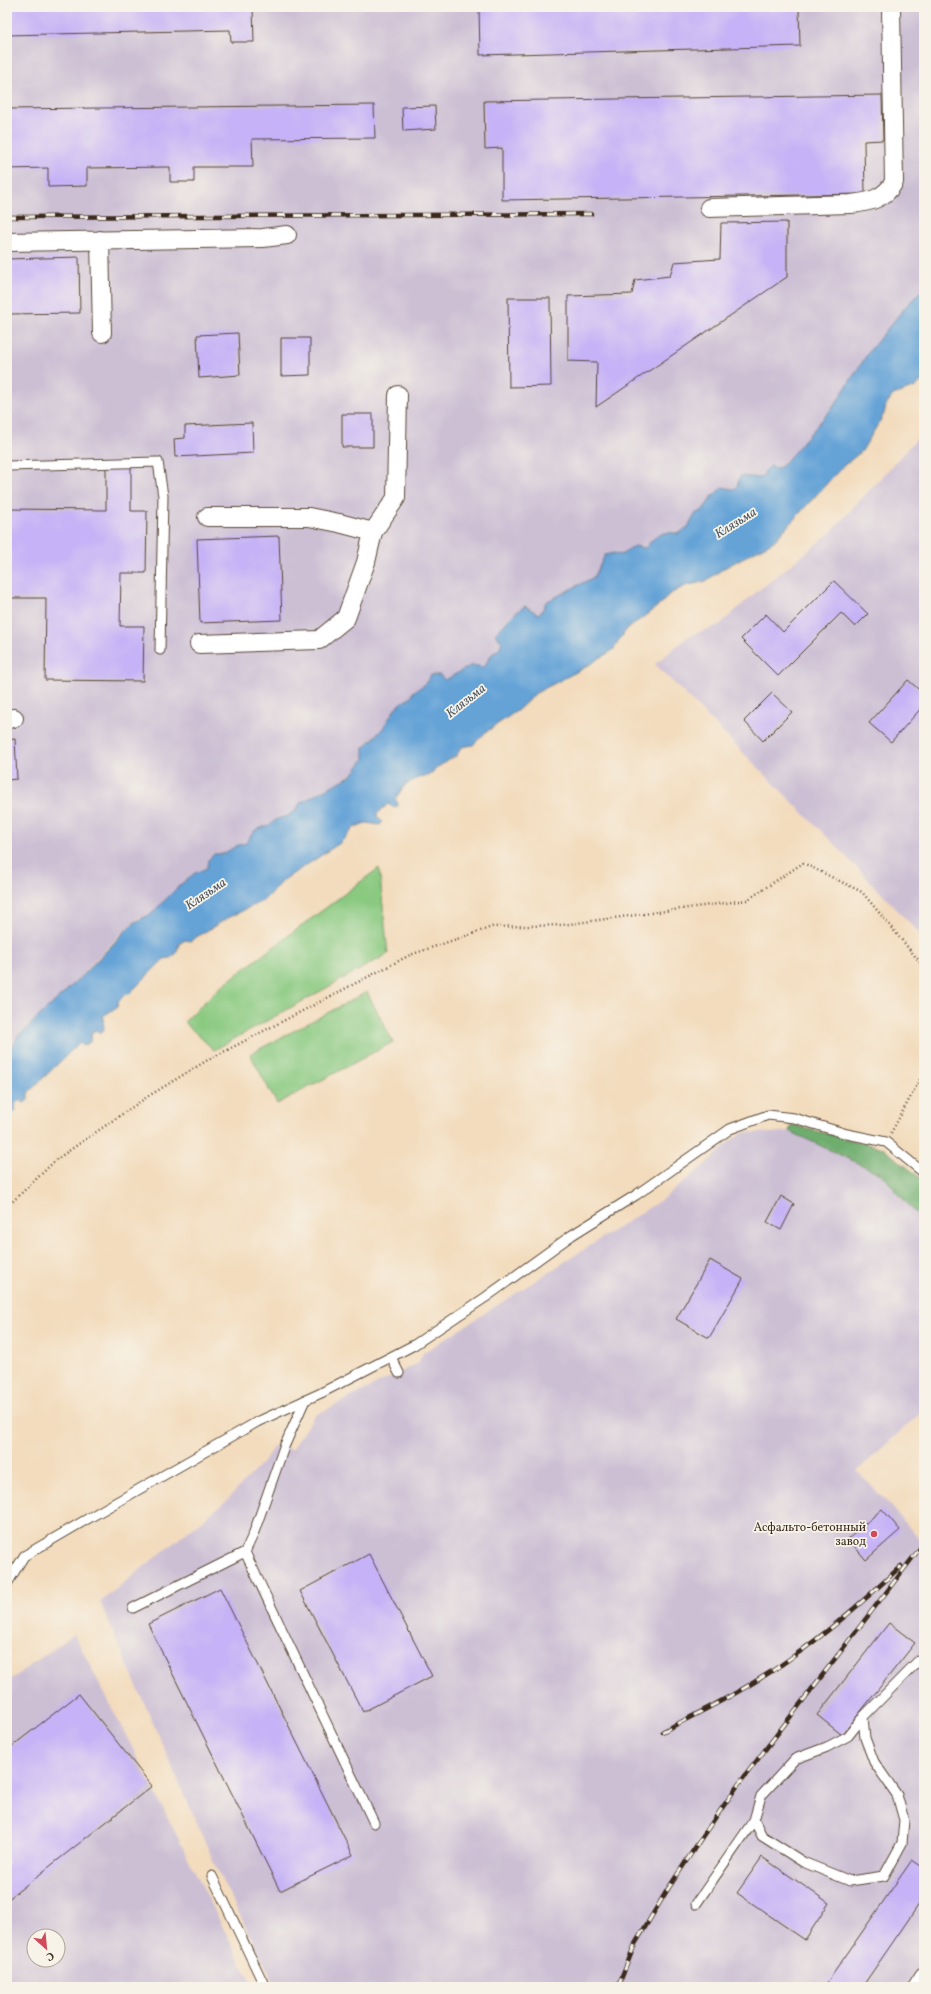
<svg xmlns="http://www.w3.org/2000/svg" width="931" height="1994" font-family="Vollkorn,serif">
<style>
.industrial{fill:#ccbfd4;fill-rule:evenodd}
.green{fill:#89c980;stroke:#627a4f}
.forest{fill:#6ead6e;stroke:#546c46}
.water{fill:#65a3d7;stroke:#50667a}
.building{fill:#c6b2f6}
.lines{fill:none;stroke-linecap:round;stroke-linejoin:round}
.service-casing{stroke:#574536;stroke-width:11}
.minor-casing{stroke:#574536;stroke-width:20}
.path{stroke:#574536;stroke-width:2.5;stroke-dasharray:1 3;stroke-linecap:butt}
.service{stroke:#fff;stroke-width:9}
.minor{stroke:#fff;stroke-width:18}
.rail-casing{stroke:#3b2a1e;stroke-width:4.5}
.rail{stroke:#f7f3e8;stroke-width:3;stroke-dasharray:9;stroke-linecap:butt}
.poi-dot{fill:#d1495b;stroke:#f7f3e8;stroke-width:1.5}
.labels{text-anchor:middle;stroke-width:3.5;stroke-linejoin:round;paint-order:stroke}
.poi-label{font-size:12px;fill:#3b2a1e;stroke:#f7f3e8;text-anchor:end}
.water-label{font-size:13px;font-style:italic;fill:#4a545f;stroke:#f7f3e8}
</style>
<rect width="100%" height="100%" fill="#f7f3e8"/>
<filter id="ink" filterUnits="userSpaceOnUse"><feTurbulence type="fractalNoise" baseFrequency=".025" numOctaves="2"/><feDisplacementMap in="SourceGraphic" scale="8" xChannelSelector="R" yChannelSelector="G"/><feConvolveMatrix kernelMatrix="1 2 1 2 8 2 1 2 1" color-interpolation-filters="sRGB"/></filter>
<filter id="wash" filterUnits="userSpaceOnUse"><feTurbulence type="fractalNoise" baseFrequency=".012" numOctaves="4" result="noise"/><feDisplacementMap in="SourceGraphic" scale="16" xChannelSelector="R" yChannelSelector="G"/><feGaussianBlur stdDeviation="0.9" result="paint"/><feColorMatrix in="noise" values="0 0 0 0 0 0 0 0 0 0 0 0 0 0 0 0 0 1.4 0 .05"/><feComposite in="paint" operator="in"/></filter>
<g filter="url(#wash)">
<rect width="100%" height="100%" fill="#f3dcbd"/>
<path class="industrial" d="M7 7H924V288L907 305 870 350 834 406 782 466 765 474 761 478 740 476 737 487 734 489 728 487 712 497 688 527 682 532 678 534 672 531 647 547 627 550 621 555 614 553 604 560 594 577 546 602 542 611 538 615 525 606 501 627 502 642 499 649 491 655 484 667 472 665 445 680 427 679 424 685 413 692 412 696 396 707 390 714 387 723 364 747V759L351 775 300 803 297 809 288 816 277 819 270 825 255 830 246 843 208 860 207 868 195 873 150 915 140 917 125 929 54 1004 37 1018 26 1031 18 1035 15 1043 7 1049Z
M924 431V938L840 850 655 664 689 636 719 625 754 594 828 535Z
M789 1131 881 1174 924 1222V1410L857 1471 892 1507 924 1545V1957L906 1987H276L220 1876 100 1602 227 1500 264 1461 276 1443 291 1450 314 1416 418 1363 423 1353 667 1196 712 1159 730 1141 745 1132 770 1133Z
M74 1634 156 1794 253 1987H7V1682ZM34 1936H58V1960H34Z"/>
<path class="green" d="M379 868 388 954 214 1050 184 1022 220 987Z
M367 992 393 1042 277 1104 250 1054Z"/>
<path class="forest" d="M792 1125 883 1148 924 1181V1222L881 1174 789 1131Z"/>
<path class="water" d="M924 288V378L916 387 893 395 886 405 884 414 862 451 842 467 774 541 724 568 706 581 685 586 668 595 662 603 626 630 613 650 582 669 536 693 518 710 486 732 473 745 462 747 456 756 441 765 429 775 420 777 405 785 395 799 398 803V806L393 807 388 804 377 814 378 818 383 822 380 825 366 823 355 827 340 843 282 881 264 900 226 919 190 941 185 940 179 944 176 954 170 958 164 959 129 994H126L119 1000 117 1007 103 1016 104 1031 100 1033 96 1030 92 1032 90 1042 84 1046 79 1043 28 1093V1100L24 1103 20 1100 15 1104 16 1110 12 1115 7 1114V1049L15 1043 18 1035C27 1031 31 1024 38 1017 63 995 87 971 110 947 123 934 132 920 150 915L180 885 195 873 207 868 208 860 214 854H223L236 846 246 843 255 830 270 825 277 819 288 816 297 809 300 803 352 775 364 759V748L383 728 396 707 412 696 413 692 424 685 431 675H440L445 680 472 665 484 667 491 655 499 649 502 642 495 634 514 614 525 606 538 614 542 611 546 602 594 577 605 555 614 553 621 555 635 546 643 548 647 547C653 536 666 529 678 534L688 527 696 513 702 511 712 497 722 487 734 489 737 487 740 476 761 478 766 470 771 466 775 469 782 466 834 406 870 350 907 305Z"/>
<g id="blocks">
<path class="building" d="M7 7H253L254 42H231L230 30 7 35Z
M479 7H799L800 46 480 55Z
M882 95 883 140 864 141 865 194 502 200V148L485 149 484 101Z
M374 105 375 138 252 139 253 167H194V182H170V167L87 168V186L48 187V168L7 169V109Z
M435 106 436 129 403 131 402 107Z
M787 222V277L596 407 597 362 568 361V296L632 294 635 280 670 276 674 262 720 259 721 223Z
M79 257 80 313 7 314V259Z
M508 298H550L551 386 509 387Z
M238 333 240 375 199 378 197 335Z
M281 338H310V375L281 376Z
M342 414H373V447H342Z
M252 423 253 453 175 457 174 439 185 438V426Z
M106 467H131V511H147L146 573H121L120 626H144L143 681 45 680 46 598H7V509L106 510Z
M279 536 282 620 200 623 197 539Z
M834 581 868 614 855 627 841 613 778 676 741 639 766 614 783 632Z
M908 680 924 694V705L891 742 869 723Z
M772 693 792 712 763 741 744 721Z
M15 739 17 779 7 780V740Z
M781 1196 794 1204 781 1230 767 1222Z
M710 1260 743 1279 709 1338 676 1319Z
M882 1509 900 1530 866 1560 848 1539Z
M369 1554 432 1676 363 1712 300 1591Z
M220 1588 353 1855 280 1891 148 1624Z
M889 1623 915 1643 842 1735 817 1715Z
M79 1694 152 1786 7 1900V1741L11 1747Z
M762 1857 829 1903 805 1940 737 1893Z
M912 1860 924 1868V1897L862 1987H824Z"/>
</g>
</g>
<g filter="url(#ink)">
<use href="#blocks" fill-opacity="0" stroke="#574536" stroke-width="1"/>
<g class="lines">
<defs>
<path id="service" d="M7 466 158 462 163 496 160 650
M391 1357 399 1373
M245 1552 374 1823
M7 1584 24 1556 101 1511 257 1422 321 1393 414 1345 486 1297 572 1235 636 1195 730 1129 768 1115 794 1118 847 1134 886 1142 924 1173
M133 1608 245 1552 253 1535 284 1447 305 1400
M863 1717 848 1736 827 1747 795 1759 761 1796 754 1820 762 1836 803 1862 850 1881 884 1876 902 1843 904 1820 897 1795 874 1762 865 1738 863 1717 924 1655
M212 1876 265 1987
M696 1904 754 1820"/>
<path id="minor" d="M709 208 851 204C869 202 885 199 894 182L891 7
M100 240 102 333
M7 242 263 238 287 235
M207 517H309L339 523 373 532
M199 644 319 640 346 618 366 562 373 532 396 498 398 395
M7 719 14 718
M917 1987 924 1976"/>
</defs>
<use href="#service" class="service-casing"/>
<use href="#minor" class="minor-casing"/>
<path class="path" d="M891 1133 924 1072
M7 1207 57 1159 147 1097 206 1061 410 955 492 927 562 925 747 900 803 863 862 892 924 967"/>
<use href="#service" class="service"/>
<use href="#minor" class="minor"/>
<defs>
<path id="rail" d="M7 217 591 214
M662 1732C706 1709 751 1687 791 1658 830 1631 866 1599 901 1566
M618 1987 635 1944 666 1892 702 1837 738 1785 924 1543"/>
</defs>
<use href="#rail" class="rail-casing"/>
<use href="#rail" class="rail"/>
</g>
</g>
<circle class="poi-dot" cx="874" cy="1534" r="4"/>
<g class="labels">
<g class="poi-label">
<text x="866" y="1531">Асфальто-бетонный<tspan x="866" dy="14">завод</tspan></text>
</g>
<g class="water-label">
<text transform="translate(735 522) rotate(-32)" y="5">Клязьма</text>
<text transform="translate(465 700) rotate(-38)" y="5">Клязьма</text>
<text transform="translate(205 893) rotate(-34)" y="5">Клязьма</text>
</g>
</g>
<rect width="931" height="1994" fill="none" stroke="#f7f3e8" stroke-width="24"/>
<g transform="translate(46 1948) rotate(153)"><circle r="19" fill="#f7f3e8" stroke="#aca397"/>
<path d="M0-3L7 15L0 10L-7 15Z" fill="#d1495b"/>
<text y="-6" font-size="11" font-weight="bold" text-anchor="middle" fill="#3b2a1e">С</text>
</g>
</svg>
